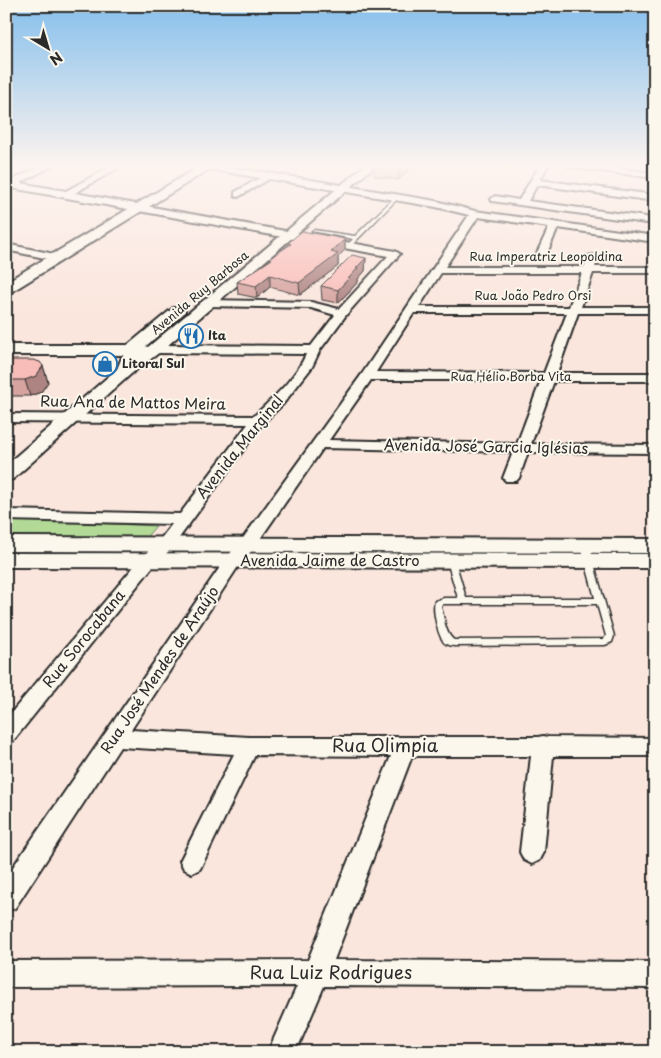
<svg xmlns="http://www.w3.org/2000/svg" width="661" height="1058" font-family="'Playpen Sans',sans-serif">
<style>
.green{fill:#b2da96;stroke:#6e8260}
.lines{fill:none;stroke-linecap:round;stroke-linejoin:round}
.service-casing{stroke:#2b2b2b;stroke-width:3}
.minor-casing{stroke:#2b2b2b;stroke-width:4}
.tertiary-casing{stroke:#2b2b2b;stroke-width:4}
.secondary-casing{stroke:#2b2b2b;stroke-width:4}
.service{fill:#fbf7ec;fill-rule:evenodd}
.minor{fill:#fbf7ec;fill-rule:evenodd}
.tertiary{fill:#fbf7ec;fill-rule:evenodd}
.secondary{fill:#fbf7ec;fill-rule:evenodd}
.wall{fill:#d6a39f;stroke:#2b2b2b}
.shaded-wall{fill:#ae8482;stroke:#2b2b2b}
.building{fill:#f9bdb9;stroke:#2b2b2b}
.labels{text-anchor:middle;stroke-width:4;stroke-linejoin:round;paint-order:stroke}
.far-street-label{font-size:12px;fill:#2b2b2b;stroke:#fbf7ec}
.far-poi-label{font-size:12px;font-weight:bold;fill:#2b2b2b;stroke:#fbf7ec;text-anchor:start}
.street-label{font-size:15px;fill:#2b2b2b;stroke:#fbf7ec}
.near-street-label{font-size:18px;fill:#2b2b2b;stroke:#fbf7ec}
</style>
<rect width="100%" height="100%" fill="#fae6dd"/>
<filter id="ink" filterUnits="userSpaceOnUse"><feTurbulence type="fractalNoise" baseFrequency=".02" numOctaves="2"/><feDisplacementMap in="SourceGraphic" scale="10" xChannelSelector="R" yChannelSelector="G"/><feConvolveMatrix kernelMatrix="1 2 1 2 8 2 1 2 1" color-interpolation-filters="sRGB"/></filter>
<g filter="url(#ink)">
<path class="green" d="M6 519 156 526 129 557H6Z"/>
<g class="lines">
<defs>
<path id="service" d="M396 196 399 197 351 246 347 245 353 239 312 231 314 230 355 236Z
M585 543 589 546 614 636 612 642 605 645 454 646C451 646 448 645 446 644 438 639 432 609 435 601L444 598H458L447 561 448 559H454L455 561 466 598H595L581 546ZM444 604H597L606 636 604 639 454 640C445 634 444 617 441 607L442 605Z"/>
<path id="minor" d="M43 165H54L20 183 66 191 113 165H123L75 193 395 251 400 254 346 315 320 350 312 367 283 404 263 423 171 549 154 565 13 741 6 744V719L142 557 159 541 172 524 6 520V510L180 514 248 424 6 422V414L254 416C273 398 296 378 306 354L155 353 149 349 155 345 311 346 335 315 311 308 207 306 201 303 207 300 311 302 339 309 388 256 6 187V183Z
M194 165H213L269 173 436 201 475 211 655 236V242L558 228 546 255 541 258 536 255 549 227 478 217 445 267H584L589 256 593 255 598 258 595 267H655V273H593L581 307H655V313H578L557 373H655V381H554L531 444 655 445V453L528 452 519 478 516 481H506L503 478 513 452 323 448 253 549 239 565 131 730 249 737H538L543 736 548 737 655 738V756H553L544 852 540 860 532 864 524 860 520 852 531 756H412L334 960 655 962V988L324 986 296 1052H268L297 986 6 987V961L308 960 391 756 255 755 200 869 192 873 184 869 180 861 234 754 120 747 15 908 6 911V877L227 557 241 541 362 374 469 215 436 207 269 179 238 197 235 196V192L260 178 198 167ZM441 273H582L569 307H419ZM414 313H567L544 373 376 372ZM371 380H541L517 444 329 440Z
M540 165H548L540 180 655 195V201L537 185 528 201 646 217 651 220 646 223 492 201 491 199 495 196 519 200Z
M566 165H589L655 173V178L570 167Z
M6 244 59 255 64 258 59 261 6 250Z"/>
<path id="tertiary" d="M365 165H376L160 352 131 374 13 479 6 481V465L117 369 123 355H6V345H128L173 308H183L185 311 183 314 146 346 148 347Z
M6 537 655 539V553L6 551Z
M6 553 655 554V568L6 567Z"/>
<path id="secondary" d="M202 165H216L11 292 6 293V282Z"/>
</defs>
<use href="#service" class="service-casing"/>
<use href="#minor" class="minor-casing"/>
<use href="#tertiary" class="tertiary-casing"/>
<use href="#secondary" class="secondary-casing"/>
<use href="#service" class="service"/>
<use href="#minor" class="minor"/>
<use href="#tertiary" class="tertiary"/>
<use href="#secondary" class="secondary"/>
</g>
<path class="wall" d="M376 165H411V168L398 180 374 176V167Z
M345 239V250L338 257V266L300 295 270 287 257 298 238 294 237 282 270 260V258L288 245V243Z
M366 258 365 271 358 279V282L338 303 322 300 321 286Z
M6 360 43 366 48 382 41 392 30 396H6Z"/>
<path class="shaded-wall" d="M405 165H411V168L398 180 399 170Z
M345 239V250L338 257V266L300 295 299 283Z
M366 258 365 271 358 279V282L338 303V290L356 268Z
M270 275V287L257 298 256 286Z
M43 366 48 382 41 392 30 396 25 380Z"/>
<path class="building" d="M376 165H405L399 170 374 167Z
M302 231 345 239 331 252 338 254 299 283 270 275 256 286 237 282 272 259 270 258 291 244 288 243Z
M352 255 366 258 356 268H358L338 290 321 286Z
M6 360H33L40 362 43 366 36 376 25 380H6Z"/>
</g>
<linearGradient id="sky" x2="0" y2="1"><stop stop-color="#85bfec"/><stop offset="0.53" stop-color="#fdf4f0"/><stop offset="1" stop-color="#fdf4f0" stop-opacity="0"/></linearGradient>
<rect width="661" height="313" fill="url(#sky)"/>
<defs>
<symbol id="restaurant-ring" viewBox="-11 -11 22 22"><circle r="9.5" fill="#fbf7ec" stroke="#1f6fb2" stroke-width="1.5"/><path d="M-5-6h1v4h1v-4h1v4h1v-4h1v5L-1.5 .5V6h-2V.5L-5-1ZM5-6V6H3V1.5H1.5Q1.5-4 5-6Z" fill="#1f6fb2"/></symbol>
<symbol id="shop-ring" viewBox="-11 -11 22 22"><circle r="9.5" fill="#fbf7ec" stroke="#1f6fb2" stroke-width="1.5"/><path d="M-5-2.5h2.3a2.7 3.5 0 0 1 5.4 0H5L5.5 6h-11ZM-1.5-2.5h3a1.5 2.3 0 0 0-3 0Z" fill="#1f6fb2"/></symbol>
</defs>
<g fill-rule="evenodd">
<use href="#restaurant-ring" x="177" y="322" width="28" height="28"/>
<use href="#shop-ring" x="91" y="350" width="28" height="28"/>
</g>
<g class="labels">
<g class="far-street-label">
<text x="546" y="261">Rua Imperatriz Leopoldina</text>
<text transform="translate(200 293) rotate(-40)" y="4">Avenida Ruy Barbosa</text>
<text x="533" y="300">Rua João Pedro Orsi</text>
<text x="511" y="381">Rua Hélio Borba Vita</text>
</g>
<g class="far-poi-label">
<text x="208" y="340">Ita</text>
<text x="122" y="368">Litoral Sul</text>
</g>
<g class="street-label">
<text transform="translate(133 403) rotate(1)" y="5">Rua Ana de Mattos Meira</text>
<text transform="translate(240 447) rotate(-51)" y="5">Avenida Marginal</text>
<text transform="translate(486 447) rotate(1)" y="5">Avenida José Garcia Iglésias</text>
<text x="330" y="566">Avenida Jaime de Castro</text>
<text transform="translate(84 639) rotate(-51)" y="5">Rua Sorocabana</text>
<text transform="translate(160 670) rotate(-56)" y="5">Rua José Mendes de Araújo</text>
</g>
<g class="near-street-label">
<text x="385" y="752">Rua Olimpia</text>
<text x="331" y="979">Rua Luiz Rodrigues</text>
</g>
</g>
<rect width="661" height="1058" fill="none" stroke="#fbf7ec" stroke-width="25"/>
<rect x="12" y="12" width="636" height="1033" fill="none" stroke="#2b2b2b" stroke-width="2" filter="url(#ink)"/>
<g transform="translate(48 48) rotate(142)" stroke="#fbf7ec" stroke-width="4" paint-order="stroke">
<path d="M0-4L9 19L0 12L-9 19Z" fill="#2b2b2b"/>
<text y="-8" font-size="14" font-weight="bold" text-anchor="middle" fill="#2b2b2b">N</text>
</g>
</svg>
